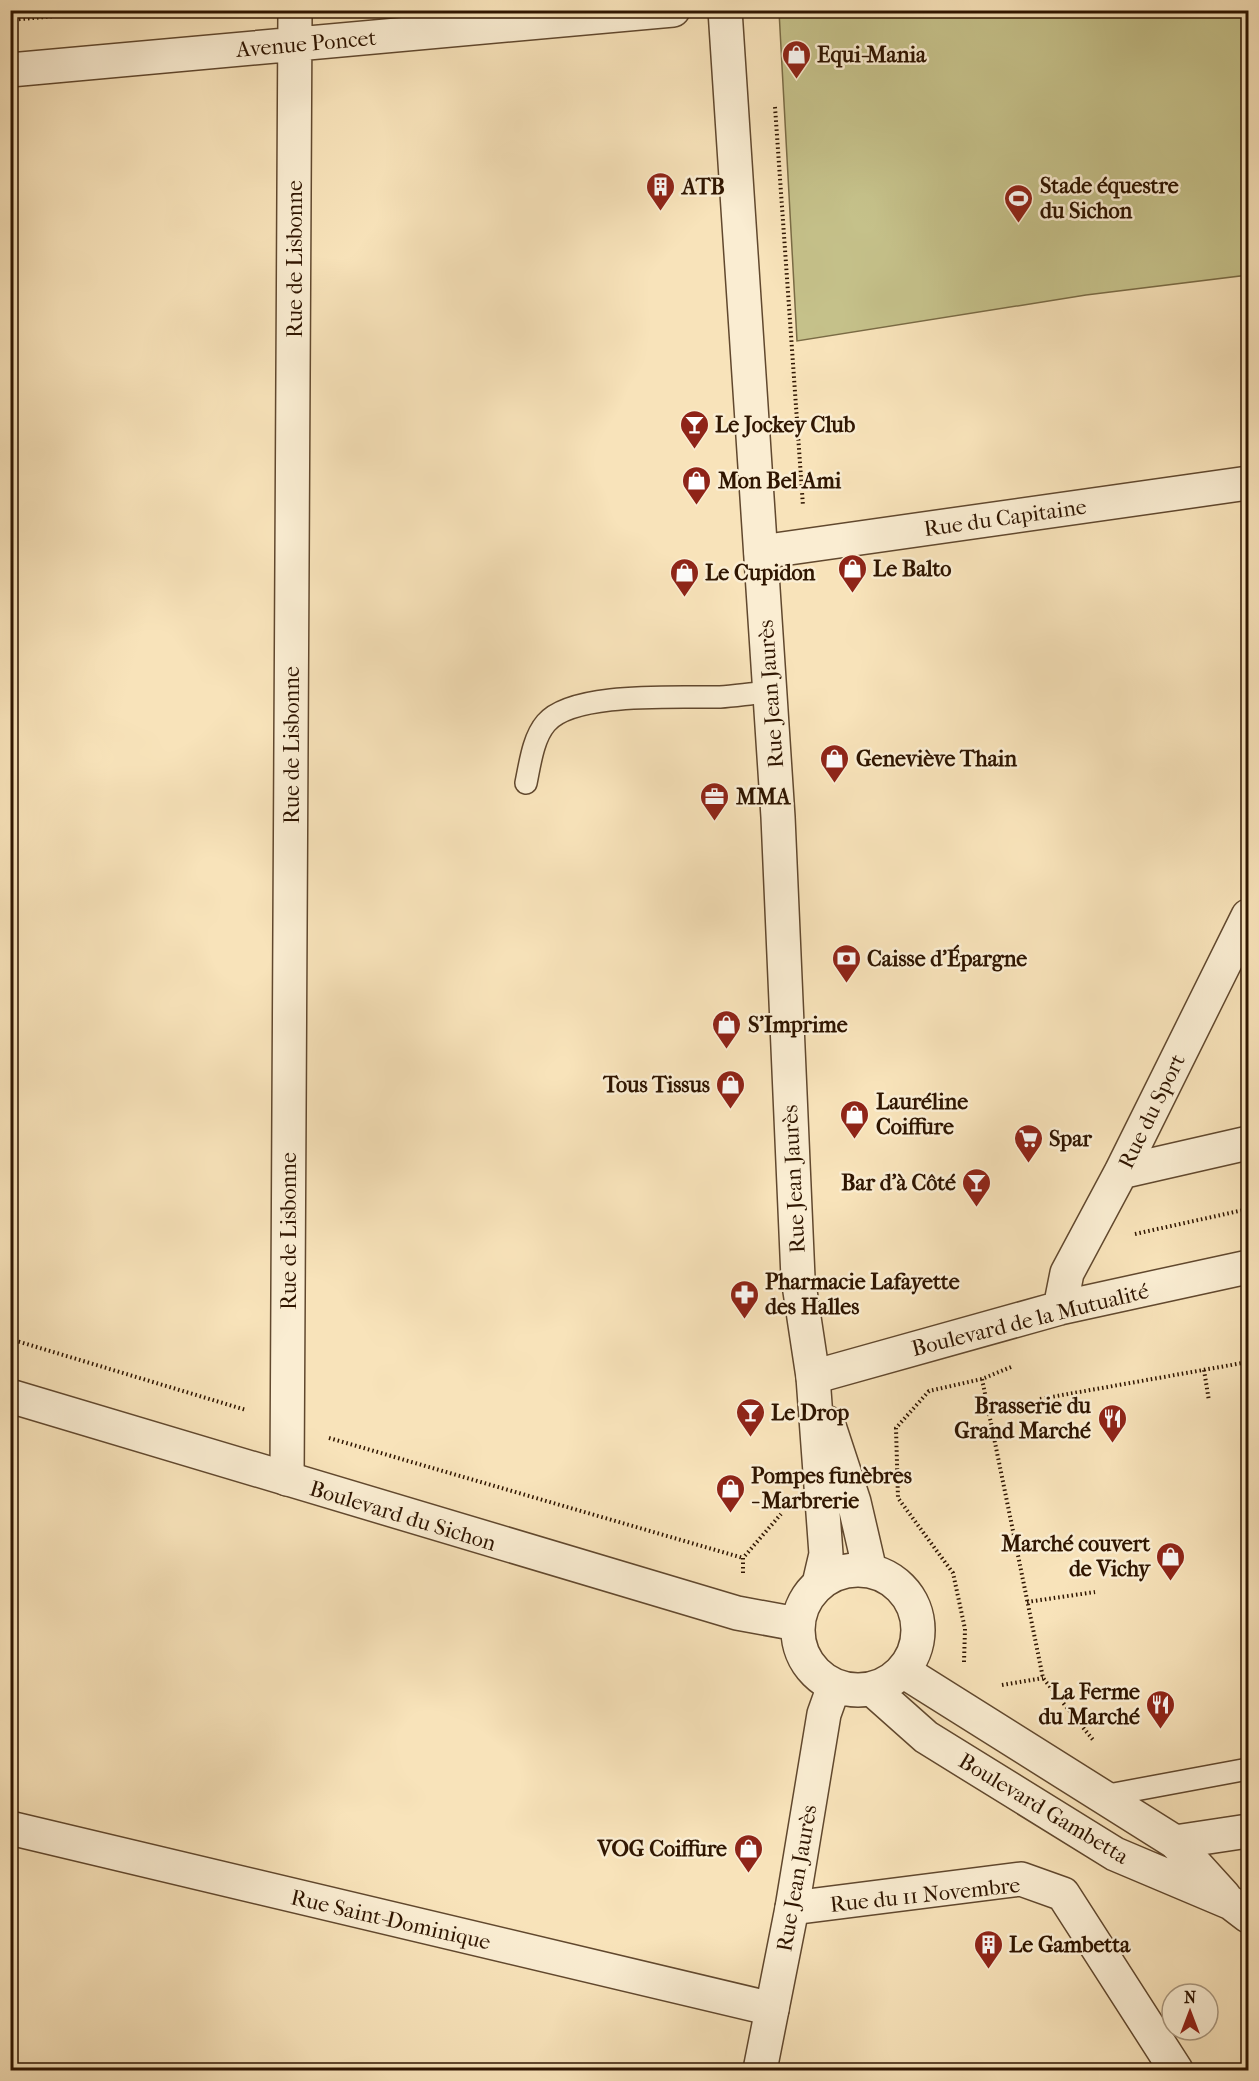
<svg xmlns="http://www.w3.org/2000/svg" width="1259" height="2081" font-family="'IM FELL French Canon',serif">
<style>
.green{fill:#c5c18a;stroke:#7a6b45;stroke-width:1.5}
.lines{fill:none;stroke-linecap:round;stroke-linejoin:round}
.service-casing{stroke:#61482e;stroke-width:24}
.minor-casing{stroke:#61482e;stroke-width:36}
.tertiary-casing{stroke:#61482e;stroke-width:36}
.path{stroke:#2f1500;stroke-width:4;stroke-dasharray:1.5 3;stroke-linecap:butt}
.service{stroke:#faedd2;stroke-width:21}
.minor{stroke:#faedd2;stroke-width:33}
.tertiary{stroke:#faedd2;stroke-width:33}
.labels{text-anchor:middle;stroke-width:5;stroke-linejoin:round;paint-order:stroke}
.street-label{font-size:22px;fill:#2f1500;stroke:#faedd2}
.poi-label{font-size:22px;font-weight:bold;fill:#2f1500;stroke:#faedd2;text-anchor:start}
</style>
<rect width="100%" height="100%" fill="#f8e3ba"/>
<filter id="stains"><feTurbulence type="fractalNoise" baseFrequency=".00333" numOctaves="4"/><feColorMatrix values="0 0 0 0 .2 0 0 0 0 .09 0 0 0 0 .02 0 0 0 .5 -.17"/></filter>
<radialGradient id="worn" r=".72"><stop offset=".6" stop-color="#630" stop-opacity="0"/><stop offset="1" stop-color="#630" stop-opacity=".3"/></radialGradient>
<path class="green" d="M779 11H1248V275L1086 295 797 341Z"/>
<g class="lines">
<defs>
<path id="service" d="M526 783C530 764 533 738 546 723 573 691 679 698 720 697 736 696 753 693 770 692
M1103 1796 1248 1769"/>
<path id="minor" d="M10 70 673 10
M761 552 1248 483
M1121 1172 1248 1143
M1060 1308 1067 1273 1121 1172 1248 916
M813 1377 1060 1308 1248 1267
M287 1479 295 10
M10 1828 772 2009
M1175 1842 1248 1831
M792 1908 1021 1879 1063 1894 1176 2070"/>
<path id="tertiary" d="M725 10 778 817 798 1278 813 1377 826 1554 819 1584
M10 1396 737 1613 797 1624
M828 1423 854 1502 870 1571
M798 1630a60 60 0 1 1 120 0a60 60 0 1 1-120 0Z
M903 1671 1175 1842 1224 1896
M872 1689 926 1737 1115 1854 1231 1903 1248 1916
M760 2070 792 1908 824 1714 834 1686"/>
</defs>
<use href="#service" class="service-casing"/>
<use href="#minor" class="minor-casing"/>
<use href="#tertiary" class="tertiary-casing"/>
<path class="path" d="M10 20 125 10
M775 107 803 506
M1135 1234 1248 1209
M10 1339 246 1410
M1011 1367 982 1379 1043 1678 1094 1741
M1204 1370 1209 1401
M1040 1399 1248 1362
M329 1438 743 1558
M743 1573V1558L781 1514
M1027 1602 1095 1592
M964 1662 965 1629 953 1573 898 1498 896 1428 929 1391 982 1379
M1002 1685 1043 1678"/>
<use href="#service" class="service"/>
<use href="#minor" class="minor"/>
<use href="#tertiary" class="tertiary"/>
</g>
<defs>
<symbol id="shop-pin" viewBox="-11 -11 22 30"><path d="M0 17L-7.5 6A9.5 9.5 0 1 1 7.5 6Z" fill="#8f2418" stroke="#faedd2"/><path d="M-5-2.5h2.3a2.7 3.5 0 0 1 5.4 0H5L5.5 6h-11ZM-1.5-2.5h3a1.5 2.3 0 0 0-3 0Z" fill="#fff"/></symbol>
<symbol id="building-pin" viewBox="-11 -11 22 30"><path d="M0 17L-7.5 6A9.5 9.5 0 1 1 7.5 6Z" fill="#8f2418" stroke="#faedd2"/><path d="M-4-6H4V6H1V3H-1V6H-4ZM-2.5-4.3h1.7v1.8h-1.7ZM.8-4.3h1.7v1.8H.8ZM-2.5-1h1.7V.8h-1.7ZM.8-1h1.7V.8H.8Z" fill="#fff"/></symbol>
<symbol id="stadium-pin" viewBox="-11 -11 22 30"><path d="M0 17L-7.5 6A9.5 9.5 0 1 1 7.5 6Z" fill="#8f2418" stroke="#faedd2"/><path d="M0-5a6.5 5 0 1 0 0 10a6.5 5 0 1 0 0-10ZM-3.5-1.8h7v3.6h-7Z" fill="#fff"/></symbol>
<symbol id="bar-pin" viewBox="-11 -11 22 30"><path d="M0 17L-7.5 6A9.5 9.5 0 1 1 7.5 6Z" fill="#8f2418" stroke="#faedd2"/><path d="M-6-5H6L.8 .8V4.5H3.5V6h-7V4.5H-.8V.8Z" fill="#fff"/></symbol>
<symbol id="office-pin" viewBox="-11 -11 22 30"><path d="M0 17L-7.5 6A9.5 9.5 0 1 1 7.5 6Z" fill="#8f2418" stroke="#faedd2"/><path d="M-6-3h4V-5.5h4V-3h4V5H-6ZM-1-4.5V-3h2v-1.5ZM-6 0V1H6V0Z" fill="#fff"/></symbol>
<symbol id="bank-pin" viewBox="-11 -11 22 30"><path d="M0 17L-7.5 6A9.5 9.5 0 1 1 7.5 6Z" fill="#8f2418" stroke="#faedd2"/><path d="M-6-4H6V4H-6ZM0-2.3a2.3 2.3 0 1 0 0 4.6a2.3 2.3 0 1 0 0-4.6Z" fill="#fff"/></symbol>
<symbol id="supermarket-pin" viewBox="-11 -11 22 30"><path d="M0 17L-7.5 6A9.5 9.5 0 1 1 7.5 6Z" fill="#8f2418" stroke="#faedd2"/><path d="M-6-5.5h2.5l.6 2H6L4.5 2H-2.5L-4.4-4H-6ZM-1.5 3.2a1.3 1.3 0 1 0 .1 0ZM3 3.2a1.3 1.3 0 1 0 .1 0Z" fill="#fff"/></symbol>
<symbol id="pharmacy-pin" viewBox="-11 -11 22 30"><path d="M0 17L-7.5 6A9.5 9.5 0 1 1 7.5 6Z" fill="#8f2418" stroke="#faedd2"/><path d="M-2-6h4v4h4v4h-4v4h-4v-4h-4v-4h4Z" fill="#fff"/></symbol>
<symbol id="restaurant-pin" viewBox="-11 -11 22 30"><path d="M0 17L-7.5 6A9.5 9.5 0 1 1 7.5 6Z" fill="#8f2418" stroke="#faedd2"/><path d="M-5-6h1v4h1v-4h1v4h1v-4h1v5L-1.5 .5V6h-2V.5L-5-1ZM5-6V6H3V1.5H1.5Q1.5-4 5-6Z" fill="#fff"/></symbol>
</defs>
<g fill-rule="evenodd">
<use href="#shop-pin" x="780" y="38" width="33" height="45"/>
<use href="#building-pin" x="644" y="170" width="33" height="45"/>
<use href="#stadium-pin" x="1002" y="182" width="33" height="45"/>
<use href="#bar-pin" x="678" y="408" width="33" height="45"/>
<use href="#shop-pin" x="680" y="464" width="33" height="45"/>
<use href="#shop-pin" x="836" y="552" width="33" height="45"/>
<use href="#shop-pin" x="668" y="556" width="33" height="45"/>
<use href="#shop-pin" x="818" y="742" width="33" height="45"/>
<use href="#office-pin" x="698" y="780" width="33" height="45"/>
<use href="#bank-pin" x="830" y="942" width="33" height="45"/>
<use href="#shop-pin" x="710" y="1008" width="33" height="45"/>
<use href="#shop-pin" x="714" y="1068" width="33" height="45"/>
<use href="#shop-pin" x="838" y="1098" width="33" height="45"/>
<use href="#supermarket-pin" x="1012" y="1122" width="33" height="45"/>
<use href="#bar-pin" x="960" y="1166" width="33" height="45"/>
<use href="#pharmacy-pin" x="728" y="1278" width="33" height="45"/>
<use href="#bar-pin" x="734" y="1396" width="33" height="45"/>
<use href="#restaurant-pin" x="1096" y="1402" width="33" height="45"/>
<use href="#shop-pin" x="714" y="1472" width="33" height="45"/>
<use href="#shop-pin" x="1154" y="1540" width="33" height="45"/>
<use href="#restaurant-pin" x="1144" y="1688" width="33" height="45"/>
<use href="#shop-pin" x="732" y="1832" width="33" height="45"/>
<use href="#building-pin" x="972" y="1928" width="33" height="45"/>
</g>
<g class="labels">
<g class="street-label">
<text transform="translate(306 43) rotate(-5)" y="8">Avenue Poncet</text>
<text transform="translate(294 259) rotate(-90)" y="8">Rue de Lisbonne</text>
<text transform="translate(1005 517) rotate(-8)" y="8">Rue du Capitaine</text>
<text transform="translate(770 694) rotate(-94)" y="8">Rue Jean Jaurès</text>
<text transform="translate(291 745) rotate(-90)" y="8">Rue de Lisbonne</text>
<text transform="translate(1151 1111) rotate(-64)" y="8">Rue du Sport</text>
<text transform="translate(793 1179) rotate(-93)" y="8">Rue Jean Jaurès</text>
<text transform="translate(288 1231) rotate(-90)" y="8">Rue de Lisbonne</text>
<text transform="translate(1030 1319) rotate(-14)" y="8">Boulevard de la Mutualité</text>
<text transform="translate(403 1515) rotate(17)" y="8">Boulevard du Sichon</text>
<text transform="translate(1044 1808) rotate(31)" y="8">Boulevard Gambetta</text>
<text transform="translate(796 1878) rotate(-80)" y="8">Rue Jean Jaurès</text>
<text transform="translate(925 1894) rotate(-6)" y="8">Rue du 11 Novembre</text>
<text transform="translate(391 1919) rotate(13)" y="8">Rue Saint-Dominique</text>
</g>
<g class="poi-label">
<text x="817" y="62">Equi-Mania</text>
<text x="1040" y="193">Stade équestre<tspan x="1040" dy="25">du Sichon</tspan></text>
<text x="682" y="194">ATB</text>
<text x="715" y="432">Le Jockey Club</text>
<text x="718" y="488">Mon Bel Ami</text>
<text x="873" y="576">Le Balto</text>
<text x="705" y="580">Le Cupidon</text>
<text x="856" y="766">Geneviève Thain</text>
<text x="736" y="804">MMA</text>
<text x="867" y="966">Caisse d'Épargne</text>
<text x="748" y="1032">S'Imprime</text>
<text x="710" y="1092" text-anchor="end">Tous Tissus</text>
<text x="876" y="1109">Lauréline<tspan x="876" dy="25">Coiffure</tspan></text>
<text x="1049" y="1146">Spar</text>
<text x="956" y="1190" text-anchor="end">Bar d'à Côté</text>
<text x="765" y="1289">Pharmacie Lafayette<tspan x="765" dy="25">des Halles</tspan></text>
<text x="1091" y="1413" text-anchor="end">Brasserie du<tspan x="1091" dy="25">Grand Marché</tspan></text>
<text x="771" y="1420">Le Drop</text>
<text x="751" y="1483">Pompes funèbres<tspan x="751" dy="25">- Marbrerie</tspan></text>
<text x="1150" y="1551" text-anchor="end">Marché couvert<tspan x="1150" dy="25">de Vichy</tspan></text>
<text x="1140" y="1699" text-anchor="end">La Ferme<tspan x="1140" dy="25">du Marché</tspan></text>
<text x="727" y="1856" text-anchor="end">VOG Coiffure</text>
<text x="1009" y="1952">Le Gambetta</text>
</g>
</g>
<rect width="1259" height="2081" fill="none" stroke="#f8e3ba" stroke-width="36"/>
<rect x="12" y="12" width="1235" height="2057" fill="none" stroke="#2f1500" stroke-width="3"/>
<rect x="18" y="18" width="1223" height="2045" fill="none" stroke="#2f1500" stroke-width="1.5"/>
<g transform="translate(1190 2012)"><circle r="28" fill="#faedd2" stroke="#a9977e" stroke-width="1.5"/>
<path d="M0-4.5L10 22L0 15L-10 22Z" fill="#8f2418"/>
<text y="-9" font-size="16" font-weight="bold" text-anchor="middle" fill="#2f1500">N</text>
</g>
<rect width="100%" height="100%" filter="url(#stains)"/>
<rect width="100%" height="100%" fill="url(#worn)"/>
</svg>
